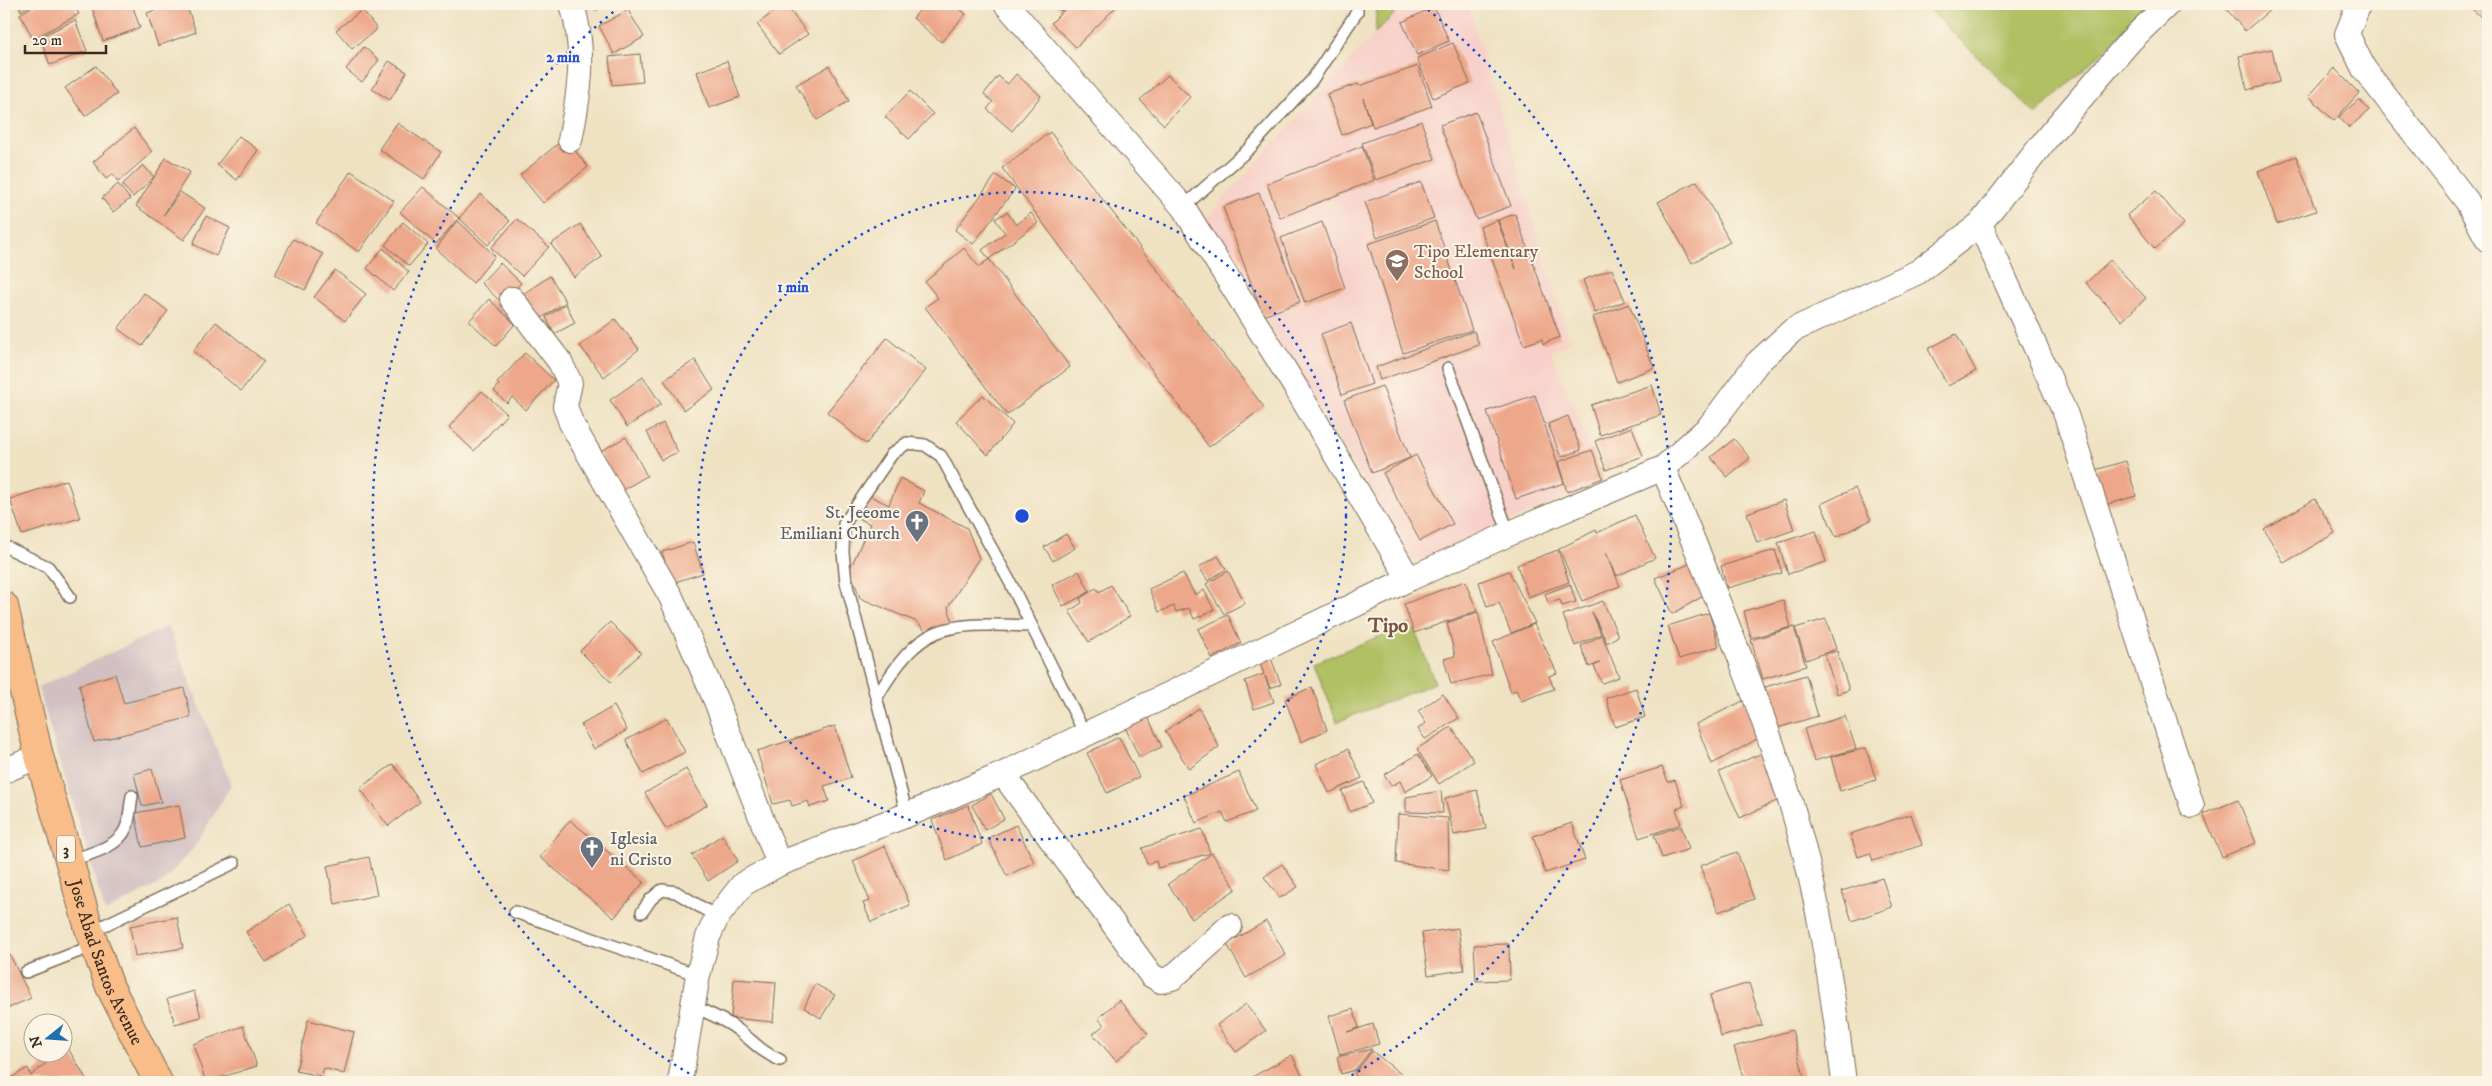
<svg xmlns="http://www.w3.org/2000/svg" width="2492" height="1086" font-family="'IM FELL DW Pica',serif">
<style>
.built{fill:#f7d1c9}
.industrial{fill:#d2bfc1}
.green{fill:#b0c063;stroke:#767540}
.building{fill:#eda78a}
.lines{fill:none;stroke-linecap:round;stroke-linejoin:round}
.lane-casing{stroke:#7a6a58;stroke-width:14}
.street-casing{stroke:#7a6a58;stroke-width:26}
.highway-casing{stroke:#7a6a58;stroke-width:30}
.lane{stroke:#fff;stroke-width:11}
.street{stroke:#fff;stroke-width:24}
.highway{stroke:#f8bd89;stroke-width:28}
.ring{fill:none;stroke:#1d4ed8;stroke-width:2.5;stroke-dasharray:2.5 5}
.labels{text-anchor:middle;stroke-width:4;stroke-linejoin:round;paint-order:stroke}
.shield{fill:#fcf5e5;stroke:#75675a;stroke-width:1}
.shield-label{font-size:16px;font-weight:bold;fill:#3b2a1e}
.education-label{font-size:18px;fill:#785e54;stroke:#fcf5e5;text-anchor:start}
.worship-label{font-size:18px;fill:#5b616d;stroke:#fcf5e5;text-anchor:end}
.street-label{font-size:18px;fill:#3b2a1e;stroke:#fcf5e5}
.quarter-label{font-size:20px;font-weight:bold;fill:#795644;stroke:#fcf5e5}
.centre{fill:#1d4ed8;stroke:#fcf5e5;stroke-width:2.5}
.ring-label{font-size:15px;text-anchor:middle;font-weight:bold;fill:#1d4ed8;stroke:#fcf5e5;stroke-width:4;stroke-linejoin:round;paint-order:stroke}
</style>
<rect width="100%" height="100%" fill="#fcf5e5"/>
<filter id="ink" filterUnits="userSpaceOnUse"><feTurbulence type="fractalNoise" baseFrequency=".02" numOctaves="2"/><feDisplacementMap in="SourceGraphic" scale="10" xChannelSelector="R" yChannelSelector="G"/><feConvolveMatrix kernelMatrix="1 2 1 2 8 2 1 2 1" color-interpolation-filters="sRGB"/></filter>
<filter id="wash" filterUnits="userSpaceOnUse"><feTurbulence type="fractalNoise" baseFrequency=".0096" numOctaves="4" result="noise"/><feDisplacementMap in="SourceGraphic" scale="20" xChannelSelector="R" yChannelSelector="G"/><feGaussianBlur stdDeviation="1.12" result="paint"/><feColorMatrix in="noise" values="0 0 0 0 0 0 0 0 0 0 0 0 0 0 0 0 0 1.4 0 .05"/><feComposite in="paint" operator="in"/></filter>
<g filter="url(#wash)">
<rect width="100%" height="100%" fill="#efe2c3"/>
<path class="built" d="M1405 4H1468L1570 343 1551 352 1604 481 1414 562 1204 220 1375 33Z"/>
<path class="industrial" d="M168 626 231 785 196 845 163 882 105 912 38 687Z"/>
<path class="green" d="M1377 4H1405L1375 33Z
M1924 4H2152L2036 115Z
M1412 623 1435 683 1337 722 1314 663Z"/>
<g id="blocks">
<path class="building" d="M19 4H35L21 11Z
M38 4H73L79 14 33 39 20 14Z
M91 4H132L140 28 103 41Z
M174 4H186L196 32 158 46 147 13Z
M593 4H610L596 10Z
M785 4 808 34 779 54 757 24Z
M925 4H954L966 14 941 42 913 18Z
M1054 4H1069L1061 11Z
M1070 4H1117L1118 5 1076 47 1051 23Z
M2227 4H2277L2245 31 2224 6Z
M2466 4H2488V23Z
M1434 7 1449 41 1417 55 1402 22Z
M362 10 377 29 352 49 336 30Z
M628 10 644 37 614 54 599 26Z
M75 20 87 51 50 65 40 37Z
M1453 43 1470 83 1433 98 1417 58Z
M364 47 379 60 362 82 346 69Z
M2272 49 2279 82 2247 90 2239 56Z
M640 54 643 82 612 85 609 57Z
M389 61 407 72 390 100 372 89Z
M727 61 740 97 709 108 697 72Z
M96 66 117 94 85 116 65 88Z
M829 66 849 101 817 120 796 85Z
M1418 66 1432 106 1373 127 1363 98 1371 123 1342 135 1327 94 1358 84 1359 86Z
M2334 68 2359 93 2334 121 2309 96Z
M1016 74 1041 96 1012 131 987 109 993 102 984 94 998 76 1008 84Z
M1168 75 1190 97 1164 125 1140 100Z
M910 91 933 114 909 139 885 117Z
M2359 99 2369 110 2349 128 2339 117Z
M1476 112 1511 206 1476 219 1440 125Z
M1421 121 1435 159 1376 180 1362 143Z
M397 123 441 152 424 179 379 149Z
M134 128 152 152 118 182 113 174 106 179 93 162Z
M1050 132 1264 407 1209 447 1002 168Z
M239 136 258 150 237 180 217 165Z
M565 138 588 167 543 203 520 175Z
M1362 146 1374 180 1280 218 1267 184Z
M2296 156 2316 211 2277 224 2258 171Z
M166 158 190 172 163 216 180 192 205 208 184 240 136 206Z
M143 165 154 177 133 197 122 185Z
M351 171 394 201 359 252 316 223Z
M996 175 1015 189 973 244 955 230Z
M1697 181 1730 242 1692 263 1658 202Z
M1421 182 1434 218 1377 238 1365 202Z
M118 184 130 199 113 212 102 198Z
M423 187 459 218 436 244 400 212Z
M2156 191 2184 224 2155 249 2127 215Z
M1259 193 1300 302 1263 316 1223 207Z
M481 194 510 221 488 245 459 218Z
M1007 212 1016 225 1031 213 1038 223 989 259 982 250 1005 233 995 219Z
M1515 214 1560 337 1543 344 1542 339 1524 345 1480 227 1497 220 1516 269 1498 220Z
M206 216 230 228 216 256 193 244Z
M517 219 549 247 522 276 491 248Z
M457 220 495 256 473 283 436 249Z
M1435 221 1472 330 1403 353 1368 244Z
M403 222 428 244 409 266 385 245Z
M1322 222 1345 288 1305 303 1281 238Z
M580 224 602 257 574 277 551 244Z
M293 239 323 254 305 290 275 275Z
M383 248 409 272 393 291 367 268Z
M964 248 979 267 989 259 1070 367 1007 415 925 307 938 298 925 282Z
M2110 260 2146 298 2122 321 2086 283Z
M500 263 521 283 502 303 481 283Z
M1612 269 1625 301 1595 313 1583 280Z
M335 270 366 294 345 321 314 297Z
M550 276 566 302 540 319 523 294Z
M144 293 168 311 142 346 118 329Z
M489 299 515 324 496 346 469 321Z
M566 304 575 323 554 334 546 317Z
M1629 304 1654 368 1617 382 1593 317Z
M615 319 639 349 604 377 580 346Z
M216 322 264 361 241 391 193 351Z
M1351 323 1372 384 1342 395 1321 334Z
M1474 331 1479 345 1380 380 1376 367Z
M1956 334 1976 371 1948 386 1928 349Z
M887 338 926 370 866 444 827 412Z
M525 353 554 380 526 410 512 397 507 403 494 391 499 385 497 383Z
M695 360 714 390 684 410 664 380Z
M643 377 661 404 627 427 610 400Z
M1652 385 1661 415 1600 435 1591 405Z
M1382 386 1410 458 1372 473 1344 400Z
M482 391 507 414 474 451 449 427Z
M983 395 1013 424 988 455 956 421Z
M1535 395 1564 483 1516 499 1487 411Z
M1568 416 1581 450 1561 457 1548 424Z
M663 423 678 452 661 460 647 432Z
M1632 427 1643 456 1606 470 1595 441Z
M626 437 647 476 621 491 599 452Z
M1734 439 1750 458 1727 477 1711 457Z
M1592 450 1603 478 1567 492 1558 462Z
M1416 455 1453 524 1420 541 1383 473Z
M2126 461 2136 496 2098 507 2088 472Z
M900 478 924 491 919 503 967 528 979 558 948 607 953 623 926 632 917 622 860 598 850 569 870 524 858 518 868 495 889 505Z
M67 480 80 518 22 535 10 499Z
M1855 488 1871 520 1836 537 1821 504Z
M2315 499 2335 533 2284 563 2264 529Z
M1784 500 1794 530 1757 543 1747 513Z
M1635 515 1655 558 1617 576 1606 553 1620 586 1582 601 1559 549 1596 530 1597 533Z
M1816 531 1826 562 1788 574 1778 543Z
M1066 534 1075 548 1053 561 1044 547Z
M693 542 703 573 672 583 662 552Z
M1558 550 1569 582 1528 597 1517 565Z
M1775 550 1782 573 1727 588 1721 566Z
M1218 556 1226 569 1208 581 1199 567Z
M1692 563 1705 595 1672 614 1655 578Z
M1079 571 1090 592 1063 606 1052 585Z
M1228 571 1245 603 1224 614 1206 584Z
M1509 571 1535 623 1511 633 1499 603 1487 607 1479 582Z
M1183 573 1195 595 1204 590 1214 610 1194 619 1189 608 1176 612 1174 606 1159 612 1149 589Z
M1465 581 1477 611 1414 633 1404 604Z
M1570 584 1576 602 1562 606 1560 600 1548 603 1545 594Z
M1111 585 1130 616 1089 642 1069 611 1082 603 1080 598 1096 588 1099 592Z
M1783 600 1791 627 1751 638 1744 611Z
M1603 601 1618 636 1607 643 1592 612 1601 634 1575 646 1563 615Z
M1478 612 1492 674 1451 684 1444 659 1455 656 1447 623Z
M1709 613 1719 646 1679 659 1668 626Z
M1228 615 1241 643 1212 658 1198 629Z
M1826 619 1836 649 1806 660 1795 628Z
M610 622 641 653 611 682 580 651Z
M1534 624 1557 673 1549 676 1554 689 1521 701 1516 690 1511 692 1493 642Z
M1794 627 1806 666 1763 679 1751 640Z
M1602 635 1619 677 1602 683 1594 666 1600 663 1589 667 1581 646Z
M1837 651 1849 690 1837 694 1825 654Z
M1270 656 1281 684 1270 688 1265 676 1274 702 1254 709 1245 681 1264 674 1259 661Z
M115 674 124 703 184 688 191 717 94 742 79 685Z
M1806 675 1818 716 1777 728 1765 687Z
M1312 687 1327 730 1301 742 1285 699Z
M1636 688 1645 717 1615 727 1606 698Z
M1443 694 1459 718 1425 739 1418 729 1426 723 1418 711Z
M1745 700 1759 738 1712 764 1696 724Z
M614 706 627 730 594 749 581 725Z
M1199 708 1219 747 1189 769 1165 731Z
M1845 716 1856 749 1814 761 1804 729Z
M1148 717 1162 747 1139 757 1125 727Z
M667 718 685 752 643 774 626 740Z
M835 726 851 778 824 786 829 801 810 807 808 801 792 806 790 800 773 804 757 751Z
M1451 727 1474 761 1439 784 1417 749Z
M1119 737 1139 777 1107 793 1087 753Z
M1866 748 1876 780 1840 791 1831 757Z
M1348 749 1362 778 1329 793 1316 764Z
M1762 753 1783 798 1740 818 1719 772Z
M1418 754 1432 776 1405 792 1400 781 1391 786 1384 775Z
M393 764 420 802 388 826 360 788Z
M1662 767 1668 782 1675 780 1684 806 1676 809 1681 824 1639 838 1620 780Z
M152 769 161 802 142 806 134 774Z
M686 769 707 805 666 829 645 793Z
M1239 772 1256 811 1227 822 1222 812 1196 823 1184 796Z
M1364 782 1372 803 1350 812 1342 791Z
M1477 790 1486 829 1454 835 1445 798Z
M1441 791 1443 813 1406 812V797Z
M991 794 1004 819 985 830 972 805Z
M2238 800 2256 843 2222 857 2203 814Z
M179 805 185 838 142 847 135 813Z
M968 805 982 844 947 860 932 820Z
M1398 814 1448 818 1449 870 1396 863Z
M1911 814 1922 845 1873 861 1870 853 1858 857 1850 834Z
M570 820 644 882 614 918 540 857Z
M1572 823 1585 860 1545 873 1533 836Z
M1016 825 1034 862 1007 876 988 838Z
M1681 826 1689 849 1662 858 1654 835Z
M1202 829 1210 853 1158 868 1156 861 1147 864 1142 848Z
M722 835 738 861 708 881 692 855Z
M885 846 910 905 871 922 863 903 870 901 853 861Z
M1737 852 1754 899 1718 912 1700 866Z
M1212 853 1236 889 1192 919 1168 884Z
M369 857 377 895 335 904 327 866Z
M1282 864 1298 887 1280 898 1264 877Z
M1882 878 1892 907 1852 921 1842 891Z
M289 904 308 935 266 962 246 932Z
M177 917 183 948 135 956 130 926Z
M1266 921 1286 955 1246 978 1227 944Z
M1458 928 1464 970 1428 975 1422 933Z
M1509 944 1510 980 1476 981 1474 945Z
M10 955 31 998 4 1010V958Z
M734 979 776 982 773 1022 731 1018Z
M1749 983 1762 1025 1721 1037 1710 995Z
M815 984 835 995 821 1018 804 1008Z
M194 991 201 1017 175 1024 167 999Z
M1119 1000 1148 1034 1116 1061 1093 1034 1104 1025 1098 1018Z
M1246 1004 1266 1031 1236 1052 1217 1025Z
M1353 1009 1359 1028 1347 1032 1373 1024 1379 1044 1340 1055 1329 1016Z
M308 1020 354 1032 344 1074 324 1068 321 1076 296 1071Z
M243 1026 257 1066 206 1082 193 1044Z
M1792 1030 1805 1080 1798 1082H1760L1758 1076 1744 1080 1734 1047Z
M66 1045 88 1082H4L28 1068 31 1076 56 1054H62V1048Z
M1372 1049 1355 1070 1341 1074 1337 1057Z
M1372 1051 1406 1078 1403 1082H1363L1354 1074Z
M1292 1055 1305 1082H1243Z"/>
</g>
</g>
<g filter="url(#ink)">
<use href="#blocks" fill-opacity="0" stroke="#7a6a58" stroke-width="1"/>
<g class="lines">
<defs>
<path id="lane" d="M1183 207 1250 148 1312 80 1357 12V4
M1448 368 1509 534
M4 546 48 567 70 597
M877 697C923 618 948 624 1032 626
M907 815 846 582 843 552 844 524 892 454 907 443 925 445 941 456 1010 582 1085 734
M69 861C88 854 118 848 126 828 130 819 130 806 132 796
M515 912 698 975
M642 912 651 899 662 890 676 892 717 917
M90 932 234 863
M26 972 95 945
M692 1006C708 1013 724 1019 738 1030 754 1042 761 1052 780 1060"/>
<path id="street" d="M1006 4 1183 207 1296 388 1409 579
M2359 4 2347 34 2364 69 2467 201 2488 240
M570 140C580 91 586 52 572 4
M1980 224 2066 415 2192 806
M512 299 560 362 570 383 565 406 571 423 671 597 716 701 779 864
M1663 468C1708 577 1754 684 1789 797 1818 889 1832 986 1844 1082
M4 771 39 756
M1003 774 1151 975 1161 981 1172 978 1230 926
M680 1082 698 975 708 937 717 917 743 884 779 864 907 815 1003 774 1409 579 1513 532 1663 468 1709 427 1757 363 1793 330 1918 272 1980 224 2050 134 2130 41 2168 4"/>
<g id="highway">
<path id="s1" d="M4 606 39 756 90 932 110 987 158 1082"/>
</g>
</defs>
<use href="#lane" class="lane-casing"/>
<use href="#street" class="street-casing"/>
<use href="#highway" class="highway-casing"/>
<use href="#lane" class="lane"/>
<use href="#street" class="street"/>
<use href="#highway" class="highway"/>
</g>
</g>
<g class="ring">
<circle cx="1022" cy="516" r="324"/>
<path d="M702 1081A649 649 0 0 1 622 5M1422 5A649 649 0 0 1 1342 1081"/>
</g>
<defs>
<symbol id="school-pin" viewBox="-11 -11 22 30"><path d="M0 17L-7.5 6A9.5 9.5 0 1 1 7.5 6Z" fill="#8d6e63" stroke="#fcf5e5"/><path d="M0-5L7-2L0 1L-7-2ZM-4 1L0 2.5L4 1V4Q0 6-4 4Z" fill="#fff"/></symbol>
<symbol id="church-pin" viewBox="-11 -11 22 30"><path d="M0 17L-7.5 6A9.5 9.5 0 1 1 7.5 6Z" fill="#6b7280" stroke="#fcf5e5"/><path d="M-1.2-6h2.4v3.5h3.3v2.4h-3.3V6h-2.4V-.1h-3.3v-2.4h3.3Z" fill="#fff"/></symbol>
</defs>
<g fill-rule="evenodd">
<use href="#school-pin" x="1383" y="247" width="28" height="38"/>
<use href="#church-pin" x="903" y="508" width="28" height="38"/>
<use href="#church-pin" x="578" y="834" width="28" height="38"/>
</g>
<g class="labels">
<rect class="shield" x="57" y="835.5" width="18" height="27" rx="4"/>
<g class="shield-label">
<text x="66" y="855">3</text>
</g>
<g class="education-label">
<text x="1414" y="257">Tipo Elementary<tspan x="1414" dy="21">School</tspan></text>
</g>
<g class="worship-label">
<text x="900" y="518">St. Jeeome<tspan x="900" dy="21">Emiliani Church</tspan></text>
<text x="610" y="844" text-anchor="start">Iglesia<tspan x="610" dy="21">ni Cristo</tspan></text>
</g>
<g class="street-label">
<text dy="6" stroke="none"><textPath href="#s1" startOffset="371">Jose Abad Santos Avenue</textPath></text>
</g>
<g class="quarter-label">
<text x="1388" y="632">Tipo</text>
</g>
</g>
<circle cx="1022" cy="516" r="8" class="centre"/>
<g class="ring-label">
<text x="563" y="62">2 min</text>
<text x="793" y="292">1 min</text>
</g>
<rect width="2492" height="1086" fill="none" stroke="#fcf5e5" stroke-width="20"/>
<g transform="translate(48 1038) rotate(253)"><circle r="24" fill="#fcf5e5" stroke="#afa495"/>
<path d="M0-4L9 19L0 12L-9 19Z" fill="#1f6fb2"/>
<text y="-8" font-size="14" font-weight="bold" text-anchor="middle" fill="#3b2a1e">N</text>
</g>
<path d="M25 45v8h81v-8" fill="none" stroke="#3b2a1e" stroke-width="2.5"/>
<text x="32" y="45" font-size="15" fill="#3b2a1e" stroke="#fcf5e5" stroke-width="4" paint-order="stroke">20 m</text>
</svg>
